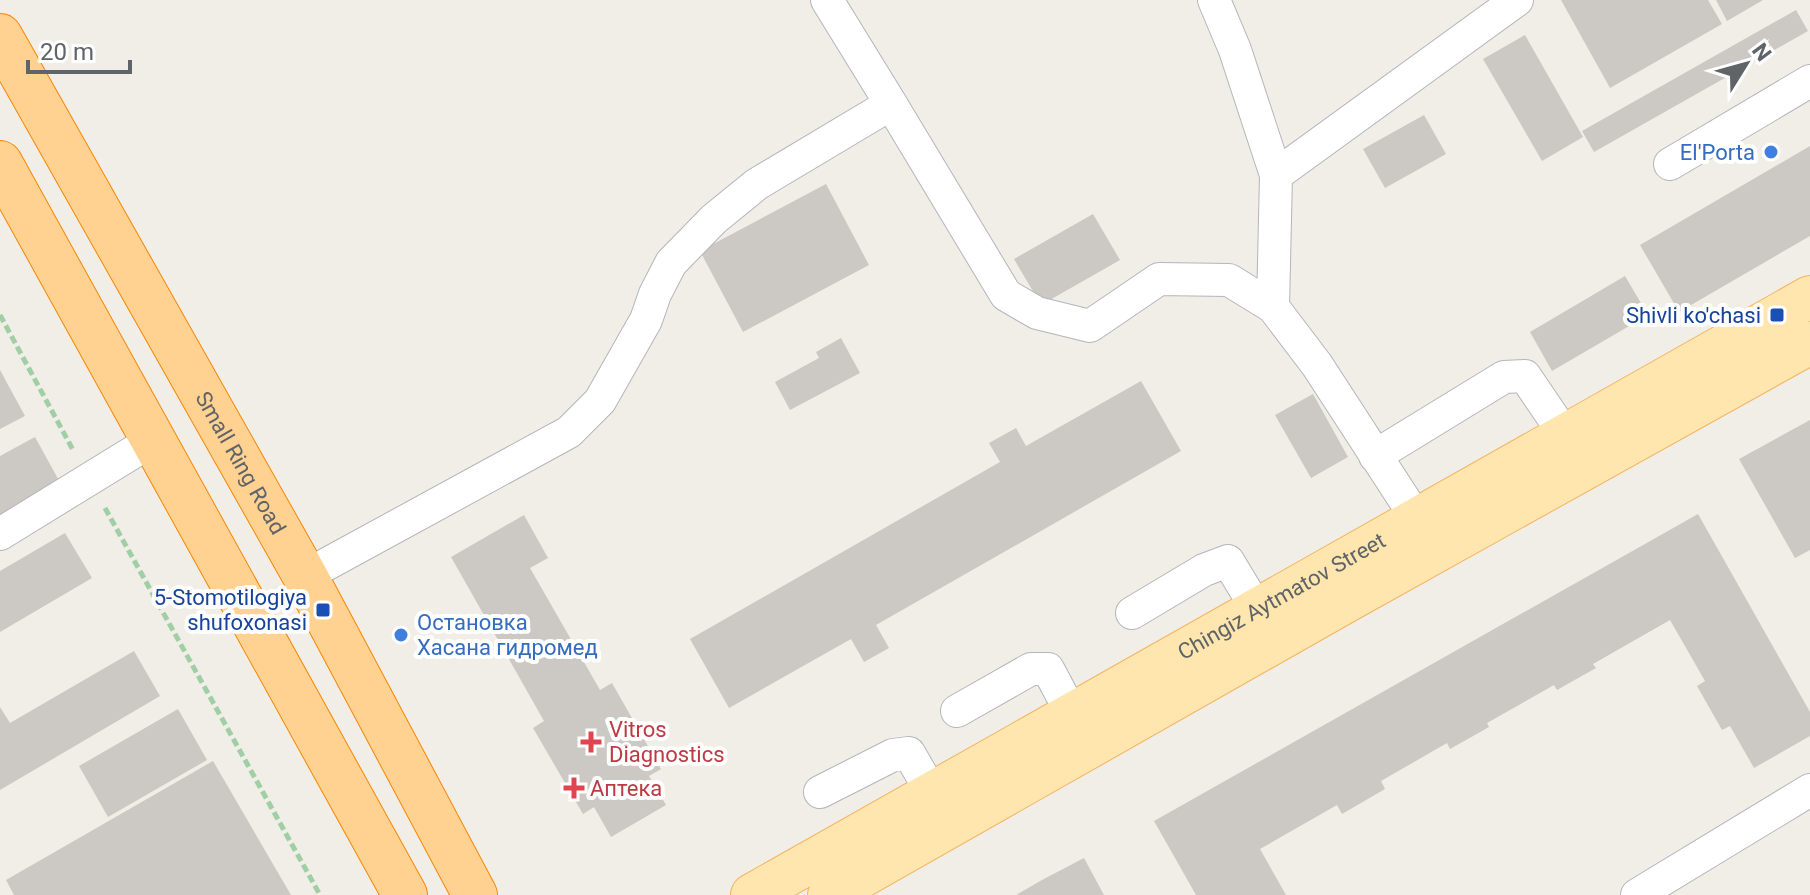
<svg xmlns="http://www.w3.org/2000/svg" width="1810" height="895" font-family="Roboto,sans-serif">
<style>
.building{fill:#ccc8c3}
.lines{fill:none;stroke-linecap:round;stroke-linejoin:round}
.minor-casing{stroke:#b3b6ba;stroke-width:34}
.major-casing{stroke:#f5b35d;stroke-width:44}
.highway-casing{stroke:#f88600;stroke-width:46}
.path{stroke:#a0cfa6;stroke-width:5;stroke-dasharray:8 4;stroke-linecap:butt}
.minor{stroke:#fff;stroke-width:32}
.major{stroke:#ffe6ae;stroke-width:42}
.highway{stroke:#ffd291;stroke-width:44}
.shop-dot{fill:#3f7fe0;stroke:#fff;stroke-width:3}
.transit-dot{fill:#1a4fb4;stroke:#fff;stroke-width:3}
.health-dot{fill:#e0444e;stroke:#fff;stroke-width:3}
.labels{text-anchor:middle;stroke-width:8;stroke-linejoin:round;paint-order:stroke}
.shop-label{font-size:22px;fill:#366cbe;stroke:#fff;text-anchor:end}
.transit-label{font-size:22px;fill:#164399;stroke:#fff;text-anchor:end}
.street-label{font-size:22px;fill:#5f6468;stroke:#fff}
.health-label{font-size:22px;fill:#be3a42;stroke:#fff;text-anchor:start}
</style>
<rect width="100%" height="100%" fill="#f1ede7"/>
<path class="building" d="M1561 0H1708L1722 24 1610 88Z
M1716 0H1763L1727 21Z
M1796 10 1808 31 1594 152 1582 131Z
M1525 35 1583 137 1542 161 1483 59Z
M1424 115 1446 154 1385 188 1363 149Z
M1810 146V236L1679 312 1640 245Z
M826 184 869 265 743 332 700 251Z
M1093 214 1120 260 1041 305 1014 259Z
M1625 276 1648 315 1552 371 1530 332Z
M841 338 860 373 790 410 775 382 819 358 816 352Z
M0 370 25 416 0 429Z
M1141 381 1181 451 876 625 889 648 864 662 851 639 729 708 690 639 1000 462 989 443 1016 428 1026 446Z
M1313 394 1348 457 1311 478 1275 415Z
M1810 420V550L1795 558 1739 459Z
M35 437 62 486 0 520V456Z
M1698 514 1810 712V736L1754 768 1730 726 1722 730 1697 686 1705 681 1670 620 1593 664 1596 668 1557 690 1554 685 1487 723 1489 727 1450 749 1447 743 1381 781 1385 789 1342 814 1337 805 1260 849 1286 895H1196L1154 821Z
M524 515 548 558 530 568 600 690 612 683 661 769 649 776 666 805 611 837 594 807 583 814 533 728 544 721 451 557Z
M65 533 92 578 0 632V571Z
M134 651 160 696 0 790V707L10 723Z
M178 709 207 760 108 817 79 766Z
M213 761 291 895H14L6 880Z
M1084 858 1104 895H1016L1042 880Z"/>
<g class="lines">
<defs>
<path id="minor" d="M1214 0 1235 50 1276 175 1273 307
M891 104 1006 295 1037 313 1090 326 1159 279 1229 280 1273 307 1317 365 1417 519
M1670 164 1810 81
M1276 175 1517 0
M1375 456 1504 377 1525 376 1565 435
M0 534 153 440
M305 576 569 432 600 401 646 320 655 294 671 263 714 219 757 184 891 104 827 0
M1132 613 1204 570 1228 561 1257 609
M957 711 1031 669H1048L1072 714
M820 792 893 755 909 753 932 793
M1637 895 1810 790"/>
<g id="major">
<path id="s1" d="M752 895 1810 297"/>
<path d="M829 895 1345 602 1810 343"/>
</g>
<g id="highway">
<path id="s2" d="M0 36 305 576 475 895"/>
<path d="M0 163 405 895"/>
</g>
</defs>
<use href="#minor" class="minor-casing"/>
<use href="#major" class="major-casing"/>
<use href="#highway" class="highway-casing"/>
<path class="path" d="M0 315 73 450
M105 508 320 895"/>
<use href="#minor" class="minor"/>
<use href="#major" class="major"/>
<use href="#highway" class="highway"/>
</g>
<g class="shop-dot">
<circle cx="1771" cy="152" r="8"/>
<circle cx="401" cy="635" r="8"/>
</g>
<g class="transit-dot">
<rect x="1769" y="307" width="16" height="16" rx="4"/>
<rect x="315" y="602" width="16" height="16" rx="4"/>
</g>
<g class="health-dot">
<path d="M587 730h8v8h8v8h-8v8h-8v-8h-8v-8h8z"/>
<path d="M570 776h8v8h8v8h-8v8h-8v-8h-8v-8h8z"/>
</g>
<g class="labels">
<g class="shop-label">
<text x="1755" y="160">El'Porta</text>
<text x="417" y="630" text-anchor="start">Остановка<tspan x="417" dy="25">Хасана гидромед</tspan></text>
</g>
<g class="transit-label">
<text x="1761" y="323">Shivli ko'chasi</text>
<text x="307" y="605">5-Stomotilogiya<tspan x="307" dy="25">shufoxonasi</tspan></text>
</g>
<g class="street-label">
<text dy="8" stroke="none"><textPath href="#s2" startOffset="490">Small Ring Road</textPath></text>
<text dy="8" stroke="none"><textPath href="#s1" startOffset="608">Chingiz Aytmatov Street</textPath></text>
</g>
<g class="health-label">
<text x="609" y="737">Vitros<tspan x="609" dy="25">Diagnostics</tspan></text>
<text x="590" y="796">Аптека</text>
</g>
</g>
<g transform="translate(1746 64) rotate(53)" stroke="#ffffff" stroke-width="6" paint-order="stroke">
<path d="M0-6L14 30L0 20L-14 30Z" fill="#5f6468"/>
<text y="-12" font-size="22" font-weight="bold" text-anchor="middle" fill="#5f6468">N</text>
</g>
<path d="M28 60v12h102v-12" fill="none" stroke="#5f6468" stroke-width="4"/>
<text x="40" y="60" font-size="24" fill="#5f6468" stroke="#ffffff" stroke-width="6" paint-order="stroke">20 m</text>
</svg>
